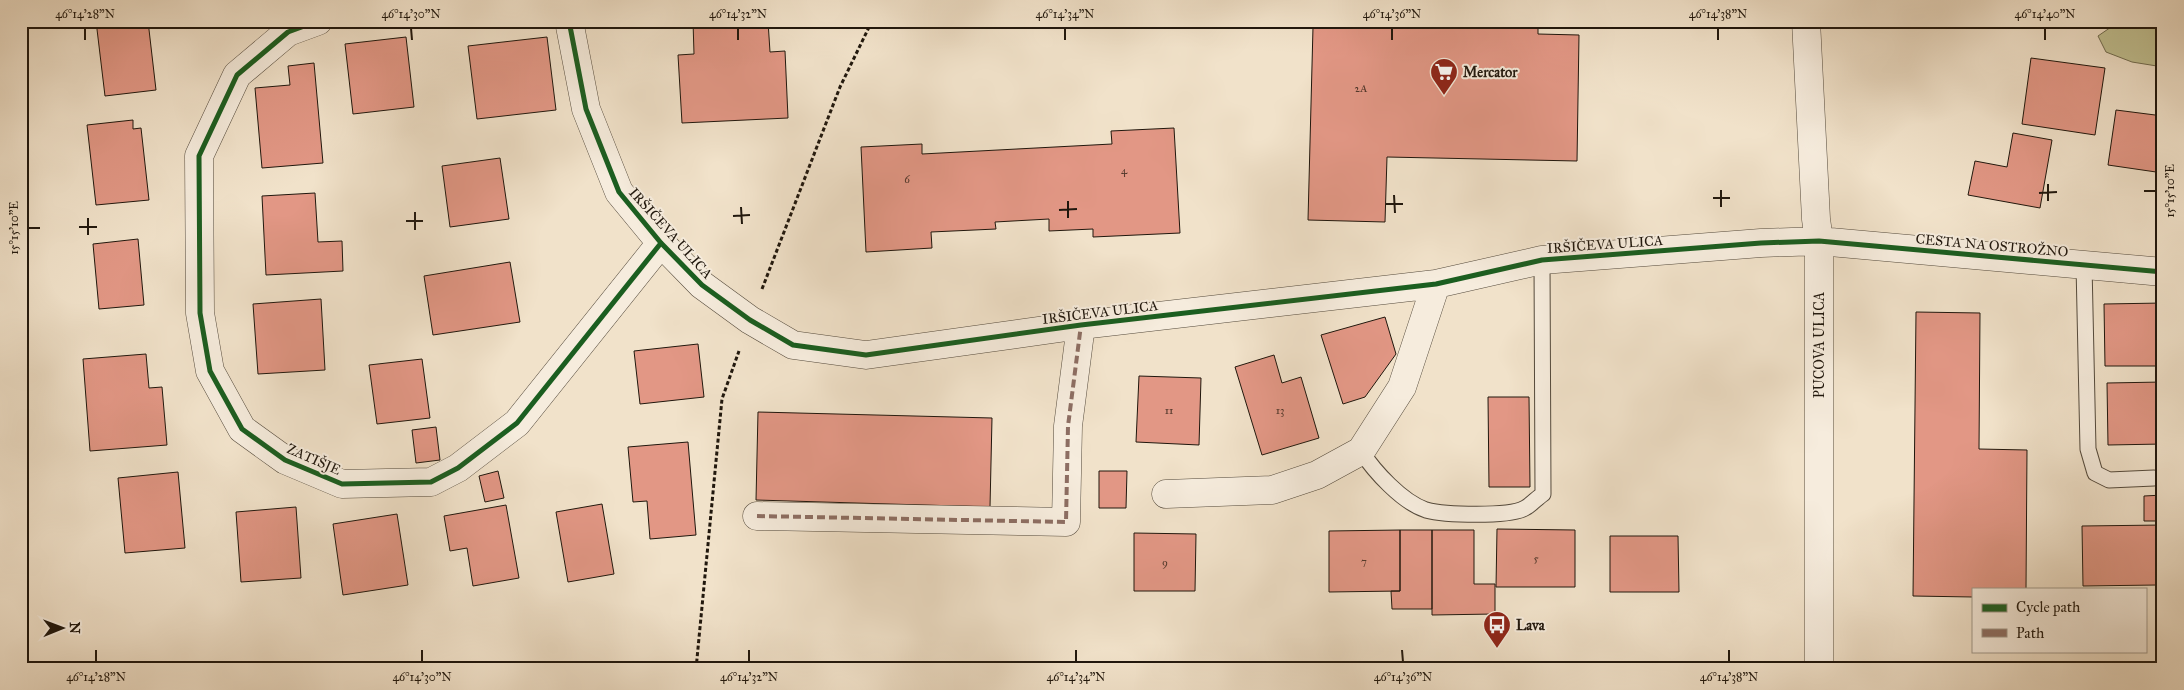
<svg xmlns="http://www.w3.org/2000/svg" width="2184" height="690" font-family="'IM FELL Great Primer',serif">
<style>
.green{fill:#c1c192;stroke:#706c50}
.building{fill:#e29785;stroke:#20170d}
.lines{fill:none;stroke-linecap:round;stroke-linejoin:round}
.service-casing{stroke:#544a3c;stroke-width:17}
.minor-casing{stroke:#544a3c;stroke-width:29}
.path{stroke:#20170d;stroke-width:3;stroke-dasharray:4 2.5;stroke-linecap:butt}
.service{stroke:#f6ecdd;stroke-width:15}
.minor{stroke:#f6ecdd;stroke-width:28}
.quiet{stroke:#8d6e63;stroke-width:4;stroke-dasharray:8 4;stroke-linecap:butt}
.cycleway-casing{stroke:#f6ecdd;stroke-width:8}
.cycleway{stroke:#1b5e20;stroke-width:5}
.ticks{fill:none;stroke:#20170d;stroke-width:2}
.labels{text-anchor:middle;stroke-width:4;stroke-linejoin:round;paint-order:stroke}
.number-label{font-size:11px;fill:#50372b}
.poi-label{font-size:14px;font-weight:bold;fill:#20170d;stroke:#f6ecdd;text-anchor:start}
.street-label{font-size:14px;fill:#20170d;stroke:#f6ecdd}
.neatline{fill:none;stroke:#20170d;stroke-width:2}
.ticks-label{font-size:12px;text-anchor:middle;fill:#20170d}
</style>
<rect width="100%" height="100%" fill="#f1e2ca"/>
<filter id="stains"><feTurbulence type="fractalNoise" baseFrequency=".004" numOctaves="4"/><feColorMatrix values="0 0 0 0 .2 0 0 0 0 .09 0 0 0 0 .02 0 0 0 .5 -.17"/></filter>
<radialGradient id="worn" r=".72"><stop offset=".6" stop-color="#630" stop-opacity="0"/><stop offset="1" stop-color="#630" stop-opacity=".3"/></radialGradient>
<path class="green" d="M2163 23V67L2132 62 2106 52 2098 36 2114 25Z"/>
<path class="building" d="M96 21H148L156 90 105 96Z
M693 21H768L770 52 785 51 788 118 682 123 678 55 694 54Z
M1317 21H1353V28L1317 27Z
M1353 21 1538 22V34L1579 35 1577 161 1387 157 1385 222 1308 220 1313 27 1353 28Z
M406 37 414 107 353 114 345 44Z
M547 37 556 110 477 119 468 46Z
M2031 58 2105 68 2095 135 2022 124Z
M314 63 323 163 262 168 255 88 290 85 288 66Z
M2116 110 2163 116V173L2108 165Z
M133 120V129L141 128 149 200 96 205 87 125Z
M1174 128 1180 233 1093 237V229L1049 231V219L995 222 996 229 931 232 932 248 866 252 861 147 922 144V154L1112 144 1111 131Z
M2013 133 2052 140 2040 208 1968 195 1975 161 2007 167Z
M500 158 509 219 450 227 442 166Z
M315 193 318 242 342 241 343 271 266 275 262 196Z
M138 239 144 305 99 309 93 244Z
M510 262 520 322 433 335 424 276Z
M321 299 325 370 258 374 253 304Z
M2163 303V366H2105L2104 304Z
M1916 312 1980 313 1979 449 2027 450 2026 589H1973V597L1913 596Z
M1385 317 1396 354 1365 397 1343 404 1321 335Z
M698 344 704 397 640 404 634 351Z
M146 354 149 388 162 387 167 445 90 451 83 359Z
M1274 355 1282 383 1301 377 1319 438 1262 455 1235 367Z
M422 359 430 418 377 424 369 365Z
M1139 376 1201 378 1199 445 1136 442Z
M2163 382V444L2108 445 2107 383Z
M1488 397H1529L1530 487H1489Z
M758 412 992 418 990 507 756 500Z
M436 427 440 460 416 463 412 430Z
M688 442 696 535 650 539 647 501 633 502 628 447Z
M498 471 504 498 485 502 479 476Z
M1099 471H1127L1126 508H1099Z
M178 472 185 548 125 553 118 478Z
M2163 495V521H2144V496Z
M602 504 614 574 568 582 556 512Z
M506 505 519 578 473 586 467 548 450 551 444 516Z
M296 507 301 578 241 582 236 512Z
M397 514 408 585 343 595 333 524Z
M2163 525V613H2158L2157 585 2083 586 2082 526Z
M1497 529 1575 530V587H1496Z
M1400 530V591L1329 592V531Z
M1400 530H1432V609H1392L1391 591H1400Z
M1432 530H1474V584H1495V614L1432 615Z
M1134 533 1196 534 1195 591H1134Z
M1610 536H1678L1679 592H1610Z"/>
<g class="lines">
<defs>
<path id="service" d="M2084 265 2088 449 2095 473 2109 480 2154 478
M1361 451C1374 471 1402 502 1426 510 1444 515 1510 517 1525 508 1531 505 1537 498 1543 494L1542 260"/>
<path id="minor" d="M318 21 288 32 237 75 199 156 200 313 210 371 242 429 285 460 342 484 431 482 458 468 517 423 661 243
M569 21 586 109 619 192 661 243 702 285 750 320 793 345 866 355 1081 325 1436 284 1542 260 1761 243 1819 241 2163 272
M1806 21 1816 219 1819 241V669
M1166 494 1272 490 1317 475 1361 451 1402 387 1436 284
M757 516 1066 522 1068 426 1081 325"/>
</defs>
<use href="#service" class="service-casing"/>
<use href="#minor" class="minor-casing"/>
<path class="path" d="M762 289 840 87 872 21
M696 669 722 399 739 351"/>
<use href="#service" class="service"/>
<use href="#minor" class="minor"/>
<path class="quiet" d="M757 516 1066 522 1068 426 1081 325"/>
<defs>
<path id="cycleway" d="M318 21 288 32 237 75 199 156 200 313 210 371 242 429 285 460 342 484 431 482 458 468 517 423 661 243
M569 21 586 109 619 192 661 243 702 285 750 320 793 345 866 355 1081 325 1436 284 1542 260 1761 243 1819 241 2163 272"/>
</defs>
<use href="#cycleway" class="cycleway-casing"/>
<use href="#cycleway" class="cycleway"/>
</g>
<path class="ticks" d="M85 28V40M411 28 412 40M738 28V40M1065 28V40M1392 28V40M1718 28V40M2045 28V40M2048 184V201M1721 190V207M2144 191H2156M2039 193 2057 192M1394 195 1395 213M1713 198H1730M1068 201V218M1386 204H1403M741 207 742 224M1059 210 1077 209M415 212V230M733 216 750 215M88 218V235M406 221H423M79 227H97M28 228H40M96 650V662M422 650V662M749 650V662M1076 650V662M1402 650 1403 662M1729 650V662"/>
<defs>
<symbol id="supermarket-pin" viewBox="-11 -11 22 30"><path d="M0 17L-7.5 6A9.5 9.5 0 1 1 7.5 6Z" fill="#8f2418" stroke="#f6ecdd"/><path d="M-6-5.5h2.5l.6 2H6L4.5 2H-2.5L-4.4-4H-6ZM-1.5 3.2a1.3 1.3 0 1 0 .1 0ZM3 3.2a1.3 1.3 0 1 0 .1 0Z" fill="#fff"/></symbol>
<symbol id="bus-pin" viewBox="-11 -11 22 30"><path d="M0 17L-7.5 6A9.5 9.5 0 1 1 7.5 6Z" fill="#8f2418" stroke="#f6ecdd"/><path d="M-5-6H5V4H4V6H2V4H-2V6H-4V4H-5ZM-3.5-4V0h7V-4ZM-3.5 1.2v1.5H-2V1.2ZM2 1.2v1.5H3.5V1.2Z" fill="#fff"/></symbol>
</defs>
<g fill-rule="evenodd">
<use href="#supermarket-pin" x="1428" y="56" width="32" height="43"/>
<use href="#bus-pin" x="1481" y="609" width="32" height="43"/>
</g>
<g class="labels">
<g class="number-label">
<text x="1361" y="92">2A</text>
<text x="1124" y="174">4</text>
<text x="907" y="183">6</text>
<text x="1169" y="414">11</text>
<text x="1280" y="414">13</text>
<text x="1536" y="562">5</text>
<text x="1364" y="565">7</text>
<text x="1165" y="566">9</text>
</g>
<g class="poi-label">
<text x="1463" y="77">Mercator</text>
<text x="1516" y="630">Lava</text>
</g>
<g class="street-label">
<text transform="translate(671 233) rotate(48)" y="5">IRŠIČEVA ULICA</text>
<text transform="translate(1605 244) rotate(-4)" y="5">IRŠIČEVA ULICA</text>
<text transform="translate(1992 245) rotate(5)" y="5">CESTA NA OSTROŽNO</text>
<text transform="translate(1100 312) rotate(-7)" y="5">IRŠIČEVA ULICA</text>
<text transform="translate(1819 345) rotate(-90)" y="5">PUCOVA ULICA</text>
<text transform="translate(314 459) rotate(24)" y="5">ZATIŠJE</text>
</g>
</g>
<rect width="2184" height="690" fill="none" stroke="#f1e2ca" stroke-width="55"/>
<rect x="1972" y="588" width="175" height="65" fill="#f6ecdd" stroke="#a0978a"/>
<rect x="1982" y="604" width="25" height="8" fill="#1b5e20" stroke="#a0978a"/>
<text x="2016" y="612" font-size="15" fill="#20170d">Cycle path</text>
<rect x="1982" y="629" width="25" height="8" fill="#8d6e63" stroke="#a0978a"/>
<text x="2016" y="638" font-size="15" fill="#20170d">Path</text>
<g transform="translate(62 628) rotate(89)" stroke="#f6ecdd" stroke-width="4" paint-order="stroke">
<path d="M0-4L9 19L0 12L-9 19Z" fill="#20170d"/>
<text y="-8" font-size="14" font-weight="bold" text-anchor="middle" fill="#20170d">N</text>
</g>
<rect x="28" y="28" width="2128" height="634" class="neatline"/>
<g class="ticks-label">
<text x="85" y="18">46°14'28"N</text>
<text x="411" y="18">46°14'30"N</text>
<text x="738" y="18">46°14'32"N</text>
<text x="1065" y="18">46°14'34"N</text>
<text x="1392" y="18">46°14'36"N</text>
<text x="1718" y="18">46°14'38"N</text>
<text x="2045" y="18">46°14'40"N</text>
<text transform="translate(2170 191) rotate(-90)" y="4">15°15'10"E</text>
<text transform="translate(14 228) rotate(-90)" y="4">15°15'10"E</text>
<text x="96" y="681">46°14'28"N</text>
<text x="422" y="681">46°14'30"N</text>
<text x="749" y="681">46°14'32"N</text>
<text x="1076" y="681">46°14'34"N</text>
<text x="1403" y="681">46°14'36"N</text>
<text x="1729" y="681">46°14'38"N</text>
</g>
<rect width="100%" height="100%" filter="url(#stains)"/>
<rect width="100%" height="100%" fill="url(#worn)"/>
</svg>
